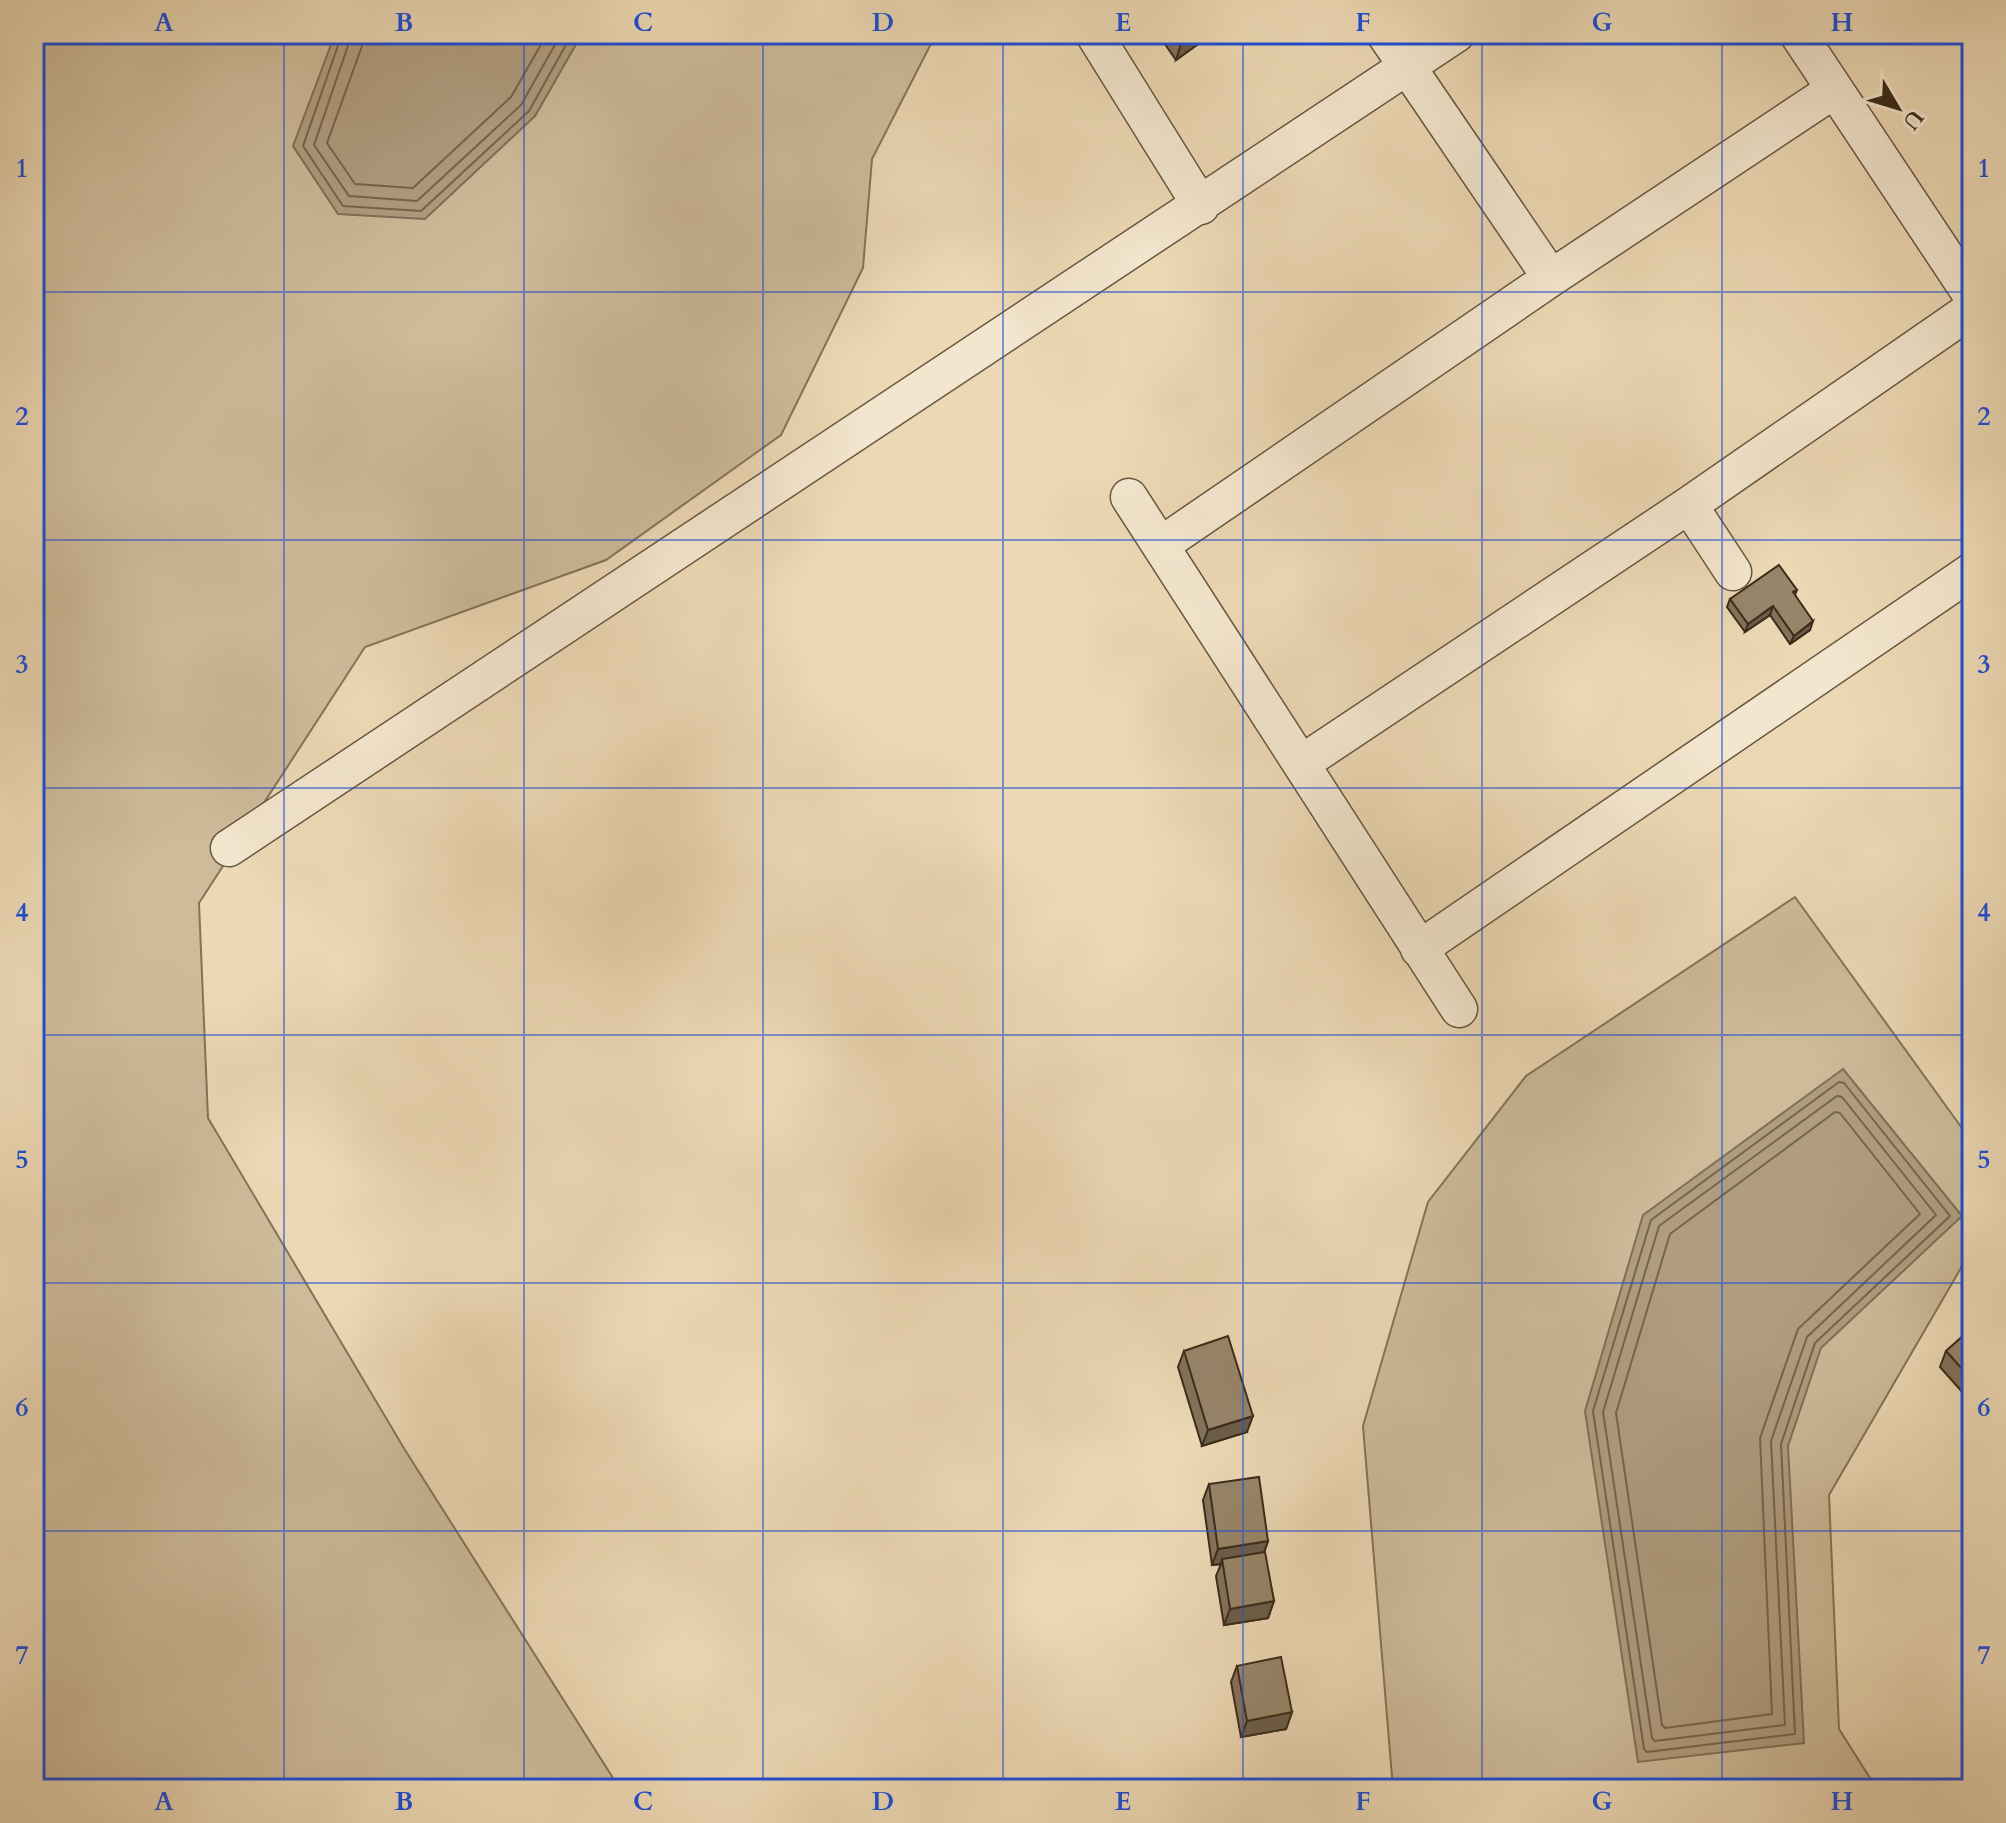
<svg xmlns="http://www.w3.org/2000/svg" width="2006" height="1823" font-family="Cardo,serif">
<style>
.green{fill:#cebb9a;stroke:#84735a;stroke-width:2}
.water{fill:#b09d80;stroke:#816f57;stroke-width:2}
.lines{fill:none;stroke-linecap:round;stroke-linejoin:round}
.shore{stroke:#76644d;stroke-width:2}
.street-casing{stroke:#675640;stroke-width:39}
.street{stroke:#f3e6ce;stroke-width:36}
.wall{fill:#82725b;stroke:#3b2b1a;stroke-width:2}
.shaded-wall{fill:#6a5d4a;stroke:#3b2b1a;stroke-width:2}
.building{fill:#97856a;stroke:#3b2b1a;stroke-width:2}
.grid{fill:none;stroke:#1d4ed8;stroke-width:2;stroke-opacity:0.55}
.neatline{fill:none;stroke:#1d4ed8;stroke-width:3}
.grid-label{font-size:26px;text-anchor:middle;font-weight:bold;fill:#1d4ed8}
</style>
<rect width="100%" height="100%" fill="#ecd8b4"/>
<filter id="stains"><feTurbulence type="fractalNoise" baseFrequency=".0025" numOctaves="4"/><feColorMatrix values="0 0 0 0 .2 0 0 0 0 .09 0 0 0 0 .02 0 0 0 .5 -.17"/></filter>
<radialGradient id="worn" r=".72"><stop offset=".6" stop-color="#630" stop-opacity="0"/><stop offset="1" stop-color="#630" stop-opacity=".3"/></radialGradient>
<path class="green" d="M34 34H936L872 159 863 268 781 435 606 560 365 647 199 903 208 1118 405 1450 620 1789H34Z
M1795 897 1972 1142V1249L1829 1495 1839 1729 1877 1789H1393L1363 1426 1428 1202 1526 1076Z"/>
<path class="water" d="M335 34H582L535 116 425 219 338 214 293 146Z
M1843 1069 1962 1216 1821 1348 1788 1446 1804 1743 1638 1762 1585 1411 1643 1215Z"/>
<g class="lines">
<path class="shore" d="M342 34 303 146 343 206 421 211 529 111 572 34
M352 34 314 145 349 196 417 201 521 105 561 34
M364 34 362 46 327 143 355 184 413 188 511 97 547 34
M1839 1082 1844 1083 1950 1216 1815 1343 1781 1444 1795 1734 1647 1752 1644 1749 1593 1411 1651 1220Z
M1837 1096 1842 1097 1936 1215 1807 1337 1771 1441 1785 1725 1655 1741 1652 1738 1603 1412 1659 1226Z
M1835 1112 1840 1113 1920 1214 1798 1329 1760 1438 1772 1714 1665 1728 1662 1725 1616 1413 1670 1234Z"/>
<defs>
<path id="street" d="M1094 34 1201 206
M1385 34 1551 278
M1798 34 1972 296
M1129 497 1459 1009
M1689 505 1733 572
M1161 545 1551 278 1834 90
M1302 763 1689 505 1972 309
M229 848 1456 34
M1419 949 1972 571"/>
</defs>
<use href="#street" class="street-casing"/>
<use href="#street" class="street"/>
</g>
<path class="wall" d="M1158 34H1212L1176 60Z
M1955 34H1972V60Z
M1797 590 1795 595 1810 630 1790 644 1770 615 1745 632 1727 607 1730 599Z
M1972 1328V1403L1940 1367 1946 1351Z
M1184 1351 1247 1432 1202 1446 1178 1367Z
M1209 1484 1268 1541 1264 1553 1274 1601 1268 1618 1224 1625 1216 1576 1221 1564 1212 1565 1203 1500Z
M1237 1666 1292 1712 1286 1729 1241 1737 1231 1682Z"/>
<path class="shaded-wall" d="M1195 34H1212L1176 60 1181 44Z
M1773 606 1770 615 1745 632 1748 624Z
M1813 621 1810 630 1790 644 1794 636Z
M1253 1416 1247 1432 1202 1446 1208 1430Z
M1268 1541 1262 1558 1222 1559 1221 1564 1212 1565 1218 1549Z
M1274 1601 1268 1618 1224 1625 1230 1609Z
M1292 1712 1286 1729 1241 1737 1247 1721Z"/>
<path class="building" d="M1175 34H1195L1181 44Z
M1779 565 1797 590 1793 592 1813 621 1794 636 1773 606 1748 624 1730 599Z
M1972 1328V1380L1946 1351Z
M1228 1336 1253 1416 1208 1430 1184 1351Z
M1259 1477 1268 1541 1218 1549 1209 1484Z
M1265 1552 1274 1601 1230 1609 1222 1559Z
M1281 1657 1292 1712 1247 1721 1237 1666Z"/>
<path class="grid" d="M284 34V1789M524 34V1789M763 34V1789M1003 34V1789M1243 34V1789M1482 34V1789M1722 34V1789M34 292H1972M34 540H1972M34 788H1972M34 1035H1972M34 1283H1972M34 1531H1972"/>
<rect width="2006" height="1823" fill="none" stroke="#ecd8b4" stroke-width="88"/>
<g transform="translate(1898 108) rotate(128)" stroke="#f3e6ce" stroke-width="6" paint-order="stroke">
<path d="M0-6L14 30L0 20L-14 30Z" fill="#3b2b1a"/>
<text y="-12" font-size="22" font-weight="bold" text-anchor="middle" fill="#3b2b1a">U</text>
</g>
<rect x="44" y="44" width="1918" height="1735" class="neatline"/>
<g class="grid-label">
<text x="164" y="31">A</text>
<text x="404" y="31">B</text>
<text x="643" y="31">C</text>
<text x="883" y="31">D</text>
<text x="1123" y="31">E</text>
<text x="1363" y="31">F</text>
<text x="1602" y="31">G</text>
<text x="1842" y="31">H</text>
<text x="22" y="177">1</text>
<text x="1984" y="177">1</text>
<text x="22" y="425">2</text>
<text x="1984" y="425">2</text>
<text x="22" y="673">3</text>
<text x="1984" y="673">3</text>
<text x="22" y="921">4</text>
<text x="1984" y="921">4</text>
<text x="22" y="1168">5</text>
<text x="1984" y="1168">5</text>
<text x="22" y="1416">6</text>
<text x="1984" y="1416">6</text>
<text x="22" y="1664">7</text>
<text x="1984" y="1664">7</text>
<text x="164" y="1810">A</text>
<text x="404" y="1810">B</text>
<text x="643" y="1810">C</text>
<text x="883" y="1810">D</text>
<text x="1123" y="1810">E</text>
<text x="1363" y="1810">F</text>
<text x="1602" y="1810">G</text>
<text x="1842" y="1810">H</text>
</g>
<rect width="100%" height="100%" filter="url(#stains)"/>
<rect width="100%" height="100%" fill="url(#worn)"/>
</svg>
